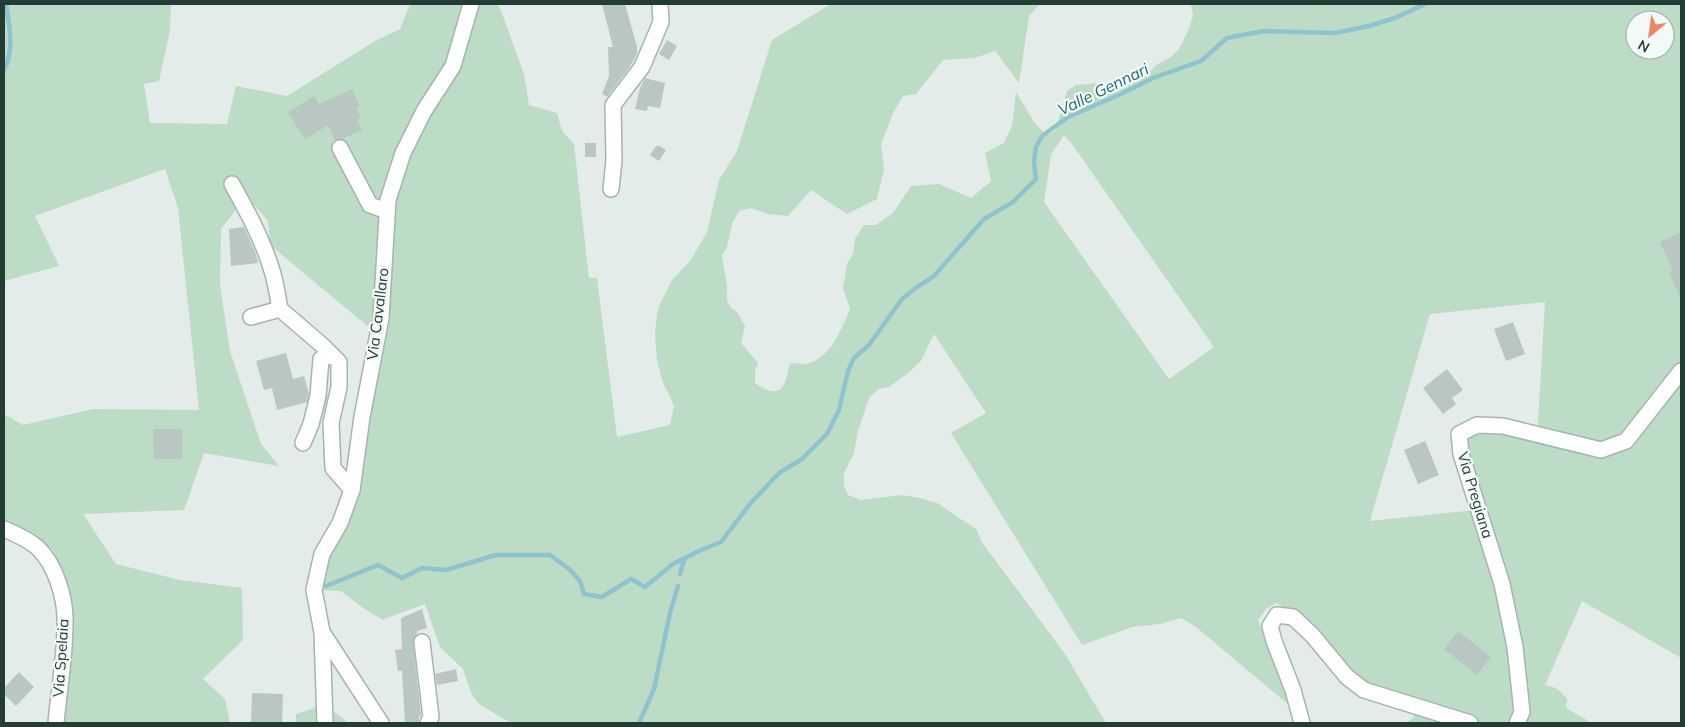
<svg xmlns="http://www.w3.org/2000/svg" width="1685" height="727" font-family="Mulish,sans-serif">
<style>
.green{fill:#bddcc6;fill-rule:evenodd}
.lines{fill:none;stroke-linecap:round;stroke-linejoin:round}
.stream{stroke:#8dc4cf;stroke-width:4.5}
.building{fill:#b8c7c1}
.minor-casing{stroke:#a6b4af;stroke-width:18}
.tertiary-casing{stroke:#a6b4af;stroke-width:18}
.minor{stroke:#fff;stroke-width:15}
.tertiary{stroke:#fff;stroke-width:15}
.labels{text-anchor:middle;stroke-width:4.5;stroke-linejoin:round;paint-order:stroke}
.street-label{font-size:15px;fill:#233d36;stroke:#f3f9f6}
.water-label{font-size:16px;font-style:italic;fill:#206776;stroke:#f3f9f6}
</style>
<rect width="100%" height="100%" fill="#e3ece8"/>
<path class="green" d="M4 4H171L170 30 159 81 144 84 150 123 227 124 236 86 287 96 375 41 400 29 410 4H497L500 8 524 74 529 105 557 113 562 131 574 144 589 278H597L617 437 670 425 674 406 662 380 657 360 655 335 657 314 660 304 672 280 691 260 707 232 719 180 737 151 772 40 831 4H1040L1029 16 1019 83 995 51 975 58 943 60 916 94 903 96 893 113 881 144 884 169 877 199 847 214 811 190 788 216 768 214 751 208 739 211 732 224 727 247 722 256 727 286V300L731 308 737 312 745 326 741 343 758 363 755 371V383C765 390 779 398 785 382 788 375 787 369 791 363 795 363 800 364 803 364 828 363 842 329 850 309L843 288 847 264 853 254 855 239 864 225H876L893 213 911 186 939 184 971 198 991 181 985 153 1004 143 1012 126 1016 92 1034 122 1046 135 1055 131 1067 91 1076 85 1115 82 1148 74 1156 65 1171 57 1179 49 1188 31 1193 16 1191 4H1681V658L1582 601 1545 685C1556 687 1560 690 1567 699L1566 708 1592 723H1406L1413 718 1416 702 1368 685 1349 670 1297 615 1277 603 1266 609 1258 620 1289 705 1196 627 1181 618 1160 624 1132 627 1082 645 951 433 986 413 934 334 921 361 907 374 889 387 878 389 869 398 858 431 854 453 844 473V486L848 495 861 500 902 495 920 498 937 503 977 530 981 541 1065 654 1106 723H511L479 704 472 695 463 669 440 647 425 604C410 610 397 613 383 620L363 608 341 591 311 590 347 487 377 334 270 245 268 221 246 196 221 229 220 285 230 351 261 444 279 466 204 453 184 510 83 514 116 564 180 580 242 588 243 640 203 679 225 699 230 723H55L62 610 51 570 18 536 4 527V414L23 425 93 409 199 410 178 208 165 169 35 216 59 266 4 281ZM1635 20H1665V50H1635ZM1064 135 1072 144 1214 347 1169 379 1044 202 1051 155ZM1545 302 1537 439 1493 431 1465 438 1484 509 1370 521 1430 314Z
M325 705 349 723H296V714Z"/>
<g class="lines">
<path class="stream" d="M4 70C15 50 9 25 6 4
M680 574 684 560
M326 586 378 565 402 578 422 568 446 570 496 555H550L569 569 580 581 584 594 602 597 631 579 645 587 673 564 701 550 721 542 750 504 779 473 802 459 827 434 839 410 848 371 854 358 869 345 902 299 917 287 933 277 984 219 1013 202 1036 179 1034 162 1036 147 1042 136 1068 117 1121 94 1153 78 1201 61 1227 38 1264 31 1335 33 1369 26 1395 18 1425 4
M639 723 654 689 670 613 678 586"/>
</g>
<path class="building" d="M602 4H625L637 47V54L629 68 607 97 602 94 609 76 608 47H613Z
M667 40 677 46 669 60 659 54Z
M645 78 665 83 660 108 648 106 647 111 635 109 640 88Z
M352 89 360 106 356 108 361 118 357 120 362 130 342 139 335 140 328 125 305 140 288 112 314 96 319 104Z
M585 143H596V157H585Z
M656 146H660L666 150 659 161 650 155Z
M244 227 256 254 258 263 231 266 229 229Z
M1681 232V299L1669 272 1673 271 1660 242Z
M1513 322 1525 354 1506 361 1494 329Z
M286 353 293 379 304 376 309 394 307 402 277 410 272 388 264 390 256 361Z
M1447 369 1463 390 1452 398 1456 404 1443 414 1423 388Z
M153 429H182V459H154Z
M1425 441 1439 475 1418 484 1404 450Z
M422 609 427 628 417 631V634L414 638 413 643 421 715 419 717V723H405L402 671H398L395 650 402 649 401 618Z
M1458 631 1491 657 1477 675 1444 649Z
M456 669 458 681 437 685 435 674Z
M19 672 34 687 16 706 4 694V688Z
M252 693 283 694 282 723H251Z"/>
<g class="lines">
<defs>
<path id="minor" d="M340 148 370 205 387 211
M232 184C248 213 264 242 273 274 276 285 278 297 280 309
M611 189 614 160 613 105 642 67 661 22 660 4
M251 317 280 309 323 346 339 362V387L331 423 333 468 352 490
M303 443 311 424 318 396 321 359 332 355
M322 632 381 723
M422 642 431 717 428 723
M1302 723 1293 690 1274 641 1270 626 1277 615 1293 617 1313 636 1347 677 1364 690 1470 723
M1517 723 1522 712 1515 647 1502 584 1461 454 1459 434 1477 425 1503 426 1601 450 1626 441 1681 371"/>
<path id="tertiary" d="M4 529C16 534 27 539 37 547 56 565 66 599 65 624 65 656 59 691 56 723
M325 723 322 632 314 590 322 554 340 523 352 490 362 417 381 318 388 200 403 153 424 111 453 66 471 4"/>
</defs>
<use href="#minor" class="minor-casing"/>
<use href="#tertiary" class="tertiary-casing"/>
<use href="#minor" class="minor"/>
<use href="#tertiary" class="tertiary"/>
</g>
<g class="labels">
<g class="street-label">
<text transform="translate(378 314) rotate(-83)" y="5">Via Cavallaro</text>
<text transform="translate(1475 495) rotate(73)" y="5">Via Pregiana</text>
<text transform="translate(61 658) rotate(-86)" y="5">Via Spelaia</text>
</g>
<g class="water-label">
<text transform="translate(1103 89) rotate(-26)" y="6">Valle Gennari</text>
</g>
</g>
<rect width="1685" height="727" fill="none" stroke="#233d36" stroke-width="10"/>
<g transform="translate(1650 35) rotate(209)"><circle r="24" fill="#f3f9f6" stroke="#a0aea9"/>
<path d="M0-4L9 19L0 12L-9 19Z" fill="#ec8561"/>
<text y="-8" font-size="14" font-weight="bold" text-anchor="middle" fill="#233d36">N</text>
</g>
</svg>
